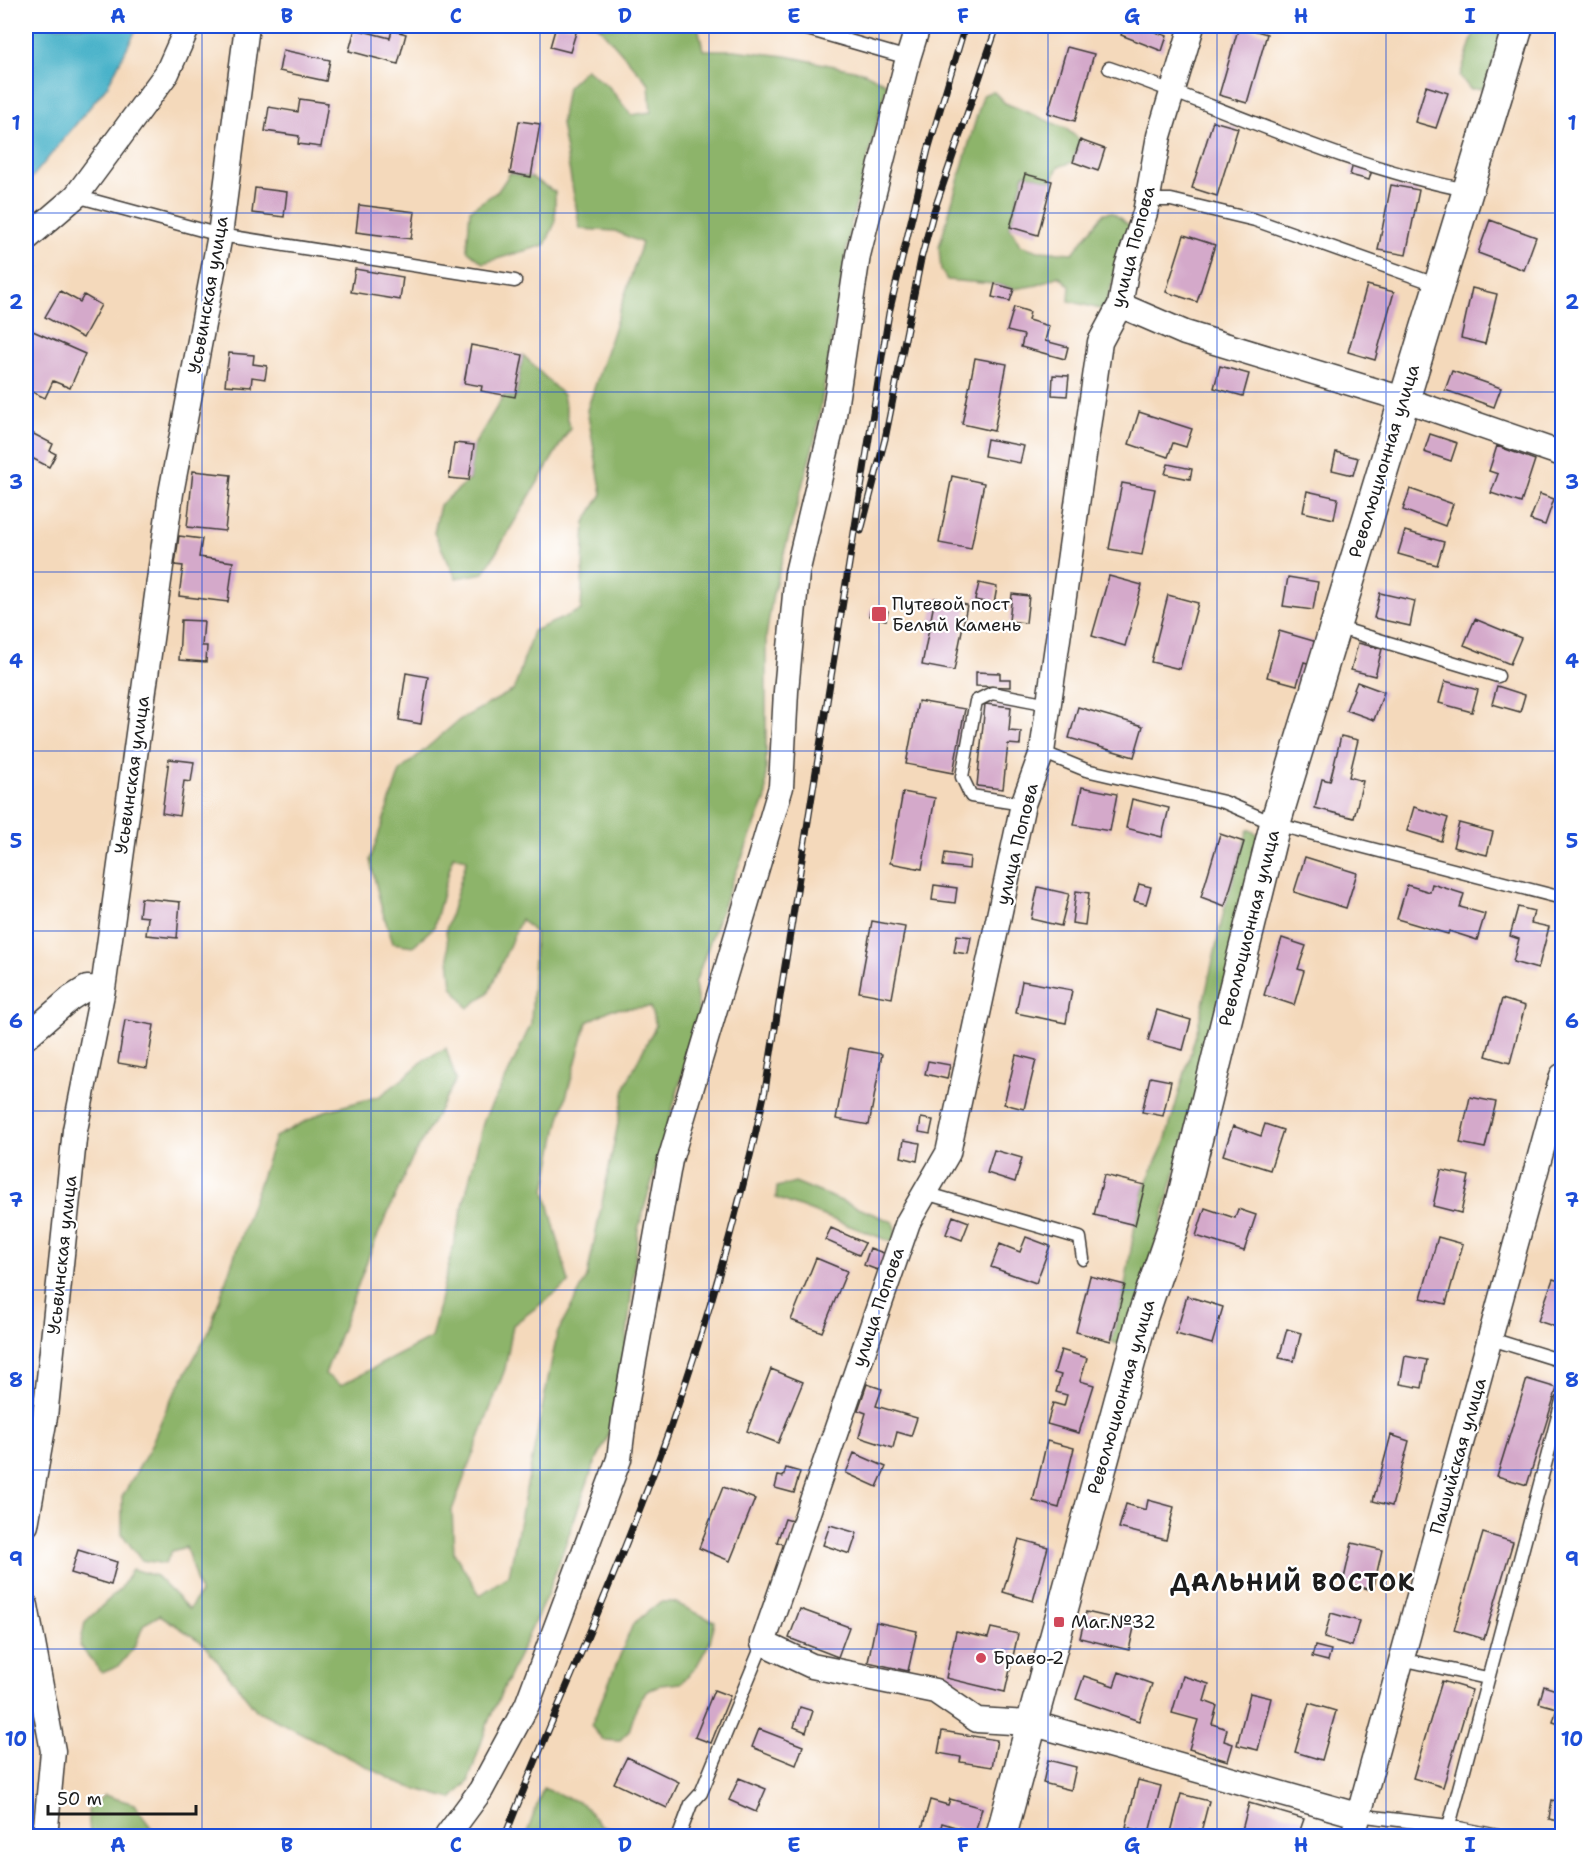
<svg xmlns="http://www.w3.org/2000/svg" width="1588" height="1862" font-family="'Shantell Sans',sans-serif">
<style>
.forest{fill:#8db46a;stroke:#546843;stroke-width:1.5;fill-rule:evenodd}
.water{fill:#4ab2c9;stroke:#336772;stroke-width:1.5}
.building{fill:#d4a9ca}
.lines{fill:none;stroke-linecap:round;stroke-linejoin:round}
.service-casing{stroke:#3c3834;stroke-width:15}
.minor-casing{stroke:#3c3834;stroke-width:27}
.tertiary-casing{stroke:#3c3834;stroke-width:33}
.service{stroke:#fff;stroke-width:12}
.minor{stroke:#fff;stroke-width:24}
.tertiary{stroke:#fff;stroke-width:30}
.rail-casing{stroke:#1c1c1c;stroke-width:7}
.rail{stroke:#fff;stroke-width:4.5;stroke-dasharray:14;stroke-linecap:butt}
.grid{fill:none;stroke:#1d4ed8;stroke-width:1.5;stroke-opacity:0.55}
.poi-dot{fill:#d1495b;stroke:#fff;stroke-width:2}
.labels{text-anchor:middle;stroke-width:4.5;stroke-linejoin:round;paint-order:stroke}
.street-label{font-size:18px;fill:#1c1c1c;stroke:#fff}
.poi-label{font-size:18px;fill:#1c1c1c;stroke:#fff;text-anchor:start}
.district-label{font-size:24px;font-weight:bold;letter-spacing:1.5px;fill:#1c1c1c;stroke:#fff}
.neatline{fill:none;stroke:#1d4ed8;stroke-width:2}
.grid-label{font-size:20px;text-anchor:middle;font-weight:bold;fill:#1d4ed8}
</style>
<rect width="100%" height="100%" fill="#fff"/>
<filter id="ink" filterUnits="userSpaceOnUse"><feTurbulence type="fractalNoise" baseFrequency=".0167" numOctaves="2"/><feDisplacementMap in="SourceGraphic" scale="12" xChannelSelector="R" yChannelSelector="G"/><feConvolveMatrix kernelMatrix="1 2 1 2 8 2 1 2 1" color-interpolation-filters="sRGB"/></filter>
<filter id="wash" filterUnits="userSpaceOnUse"><feTurbulence type="fractalNoise" baseFrequency=".008" numOctaves="4" result="noise"/><feDisplacementMap in="SourceGraphic" scale="24" xChannelSelector="R" yChannelSelector="G"/><feGaussianBlur stdDeviation="1.35" result="paint"/><feColorMatrix in="noise" values="0 0 0 0 0 0 0 0 0 0 0 0 0 0 0 0 0 1.4 0 .05"/><feComposite in="paint" operator="in"/></filter>
<g filter="url(#wash)">
<rect width="100%" height="100%" fill="#f4d9bb"/>
<path class="forest" d="M598 26H698L703 50H734L786 56 863 72 887 84 851 224 816 435 773 594 766 637V798L728 892 695 983 699 1016 638 1230 625 1355 607 1439 593 1467 548 1593 489 1720 468 1782 452 1799 403 1785 256 1710 203 1643 160 1615 144 1624 135 1646 119 1666 102 1673 80 1646 85 1622 121 1588 132 1569 156 1576 189 1609 200 1593 186 1547 172 1551 165 1564 141 1560 122 1534V1497L149 1450 167 1407 208 1333 275 1137 325 1111 380 1096 404 1078 425 1059 446 1048 456 1080 410 1163 370 1253 325 1374 341 1385 431 1338 484 1119 507 1076 531 1024 535 933 521 919 489 992 468 1008 452 986 446 930 467 859 453 856 434 927 413 946 393 943 382 910 370 860 400 771 459 720 514 690 533 631 581 610 585 522 602 494 587 410 642 243 615 231 580 229 561 124 567 87 586 69 609 87 631 115 651 112 649 84ZM650 1007 656 1025 626 1084 587 1277 557 1334 509 1575 480 1595 454 1553 452 1510 505 1369 513 1325 569 1283 545 1190 558 1126 587 1022 612 1009Z
M1476 26H1507L1483 89H1470L1460 76Z
M993 91 1005 103 1065 128 1080 140 1073 162 1058 167 1052 181 1024 174 1010 227 1020 245 1038 251 1073 253 1104 213 1112 212 1130 226 1104 310 1069 301 1070 286 1059 276 1038 285 1014 289 995 284 947 280 941 270 939 247 978 112 983 95Z
M510 173 531 177 555 192V223L545 245 483 263 467 250 470 210 498 191Z
M523 355 563 395 570 428 484 573 456 578 434 533 440 505 469 480 474 445 504 395 516 397Z
M1248 829 1263 837 1231 966 1127 1349 1111 1341 1125 1285 1135 1225 1145 1185 1165 1142 1198 1027 1225 906Z
M795 1182 893 1222 896 1232 892 1242 776 1198 777 1187Z
M660 1602H674L715 1622 710 1642 696 1667 681 1683 660 1685 646 1691 637 1706 629 1731 619 1741 603 1740 591 1726 633 1624Z
M543 1788 583 1804 600 1825 640 1836H526Z
M104 1795 134 1804 157 1836H90L88 1810Z"/>
<path class="water" d="M26 26H138L108 85 26 185Z"/>
<g id="blocks">
<path class="building" d="M556 26H578L570 52 550 47Z
M1124 26H1139L1167 36 1162 51 1121 35Z
M1239 26 1267 34 1247 103 1219 95Z
M355 29 390 38 392 30 406 34 398 64 349 51Z
M1067 47 1094 54 1075 121 1048 113Z
M283 50 330 60 326 81 279 71Z
M1426 86 1448 93 1436 128 1415 122Z
M300 99 328 103 321 147 298 144 299 136 265 131 269 107 298 112Z
M519 121 540 124 531 177 510 173Z
M1213 121 1238 128 1217 196 1192 188Z
M1080 140 1105 149 1098 171 1073 162Z
M1353 164 1372 170 1369 180 1350 175Z
M1025 174 1052 181 1038 235 1010 227Z
M1391 185 1419 190 1406 255 1378 250Z
M255 188 287 192 284 217 252 213Z
M359 205 415 212 411 239 356 232Z
M1490 220 1536 237 1524 270 1478 253Z
M1184 235 1215 245 1197 302 1166 292Z
M355 269 403 277 400 300 351 292Z
M995 284 1014 289 1010 301 992 297Z
M1367 285 1394 292 1375 360 1348 352Z
M1472 288 1497 294 1485 344 1461 338Z
M60 291 80 302 84 295 101 305 83 338 45 317Z
M1014 307 1030 312 1028 320 1049 326 1045 341 1068 347 1065 359 1021 347 1024 335 1007 331Z
M26 328 85 354 70 388 53 381 45 398 26 389V352L27 348 26 347Z
M471 345 523 355 515 397 481 391 482 386 464 383Z
M229 353 254 355 253 364 267 366 265 379 252 377 251 387 225 385Z
M975 358 1007 364 994 431 962 424Z
M1220 366 1249 374 1243 396 1214 388Z
M1452 371 1501 388 1494 407 1445 390Z
M1053 375 1069 376 1067 396 1052 395Z
M1139 412 1192 429 1186 447 1173 443 1168 457 1129 444Z
M26 430 53 444 50 451 56 454 49 467 26 455Z
M1430 434 1457 443 1451 461 1424 452Z
M987 439 1024 446 1020 463 984 456Z
M454 443 474 445 469 480 449 478Z
M1497 446 1535 460 1521 503 1491 493 1498 474 1489 471Z
M1336 452 1358 458 1353 475 1332 470Z
M1168 464 1192 469 1190 479 1165 474Z
M193 471 231 475 225 531 187 527Z
M952 476 984 483 971 549 939 543Z
M1122 483 1155 489 1142 555 1109 549Z
M1410 489 1453 504 1445 526 1403 510Z
M1307 491 1338 498 1334 519 1303 512Z
M1540 494 1554 499 1545 525 1530 520Z
M1405 531 1444 542 1437 565 1398 554Z
M179 536 202 539 199 557 233 562 228 602 179 596 183 566 175 565Z
M1109 576 1142 585 1125 646 1092 636Z
M1288 577 1318 582 1313 610 1283 606Z
M979 583 997 587 994 604 975 600Z
M1380 593 1415 601 1410 626 1374 618Z
M1012 594 1029 596 1026 623 1009 621Z
M1168 595 1198 603 1180 669 1151 662Z
M935 598 967 605 954 671 922 665Z
M871 608 888 611 886 620 869 616Z
M1475 619 1521 638 1510 664 1464 645Z
M181 620 204 621 202 646H207L206 662 179 660Z
M1279 631 1317 642 1311 664 1304 662 1297 685 1267 677Z
M1358 643 1382 649 1375 676 1351 670Z
M976 672 1000 673V679H1010V687L976 686Z
M406 673 428 677 421 724 399 720Z
M1445 681 1478 690 1472 712 1439 703Z
M1357 682 1384 692 1374 720 1346 710Z
M1497 686 1525 695 1520 712 1492 704Z
M918 701 965 709 953 773 906 764Z
M985 704 1011 707 1009 731 1021 732 1020 745 1008 744 1003 789 977 786Z
M1078 707 1143 726 1134 757 1069 738Z
M1341 736 1358 740 1349 777 1363 781 1354 818 1315 808 1322 779 1330 781Z
M169 759 194 762 191 782 184 781 179 816 162 813Z
M1082 787 1117 794 1110 831 1074 825Z
M903 792 935 798 922 869 890 863Z
M1132 799 1169 808 1162 837 1126 828Z
M1414 807 1448 818 1441 841 1407 831Z
M1459 823 1493 832 1487 855 1453 847Z
M1220 834 1244 842 1225 906 1201 897Z
M945 853 970 857 969 869 943 866Z
M1305 857 1357 873 1346 908 1294 892Z
M1139 884 1151 887 1146 904 1134 901Z
M1432 884 1464 894 1460 907 1485 914 1477 940 1449 931 1448 934 1397 919 1407 885 1430 892Z
M934 885 957 888 955 903 932 900Z
M1038 887 1069 894 1061 926 1031 919Z
M1076 891 1089 893 1085 925 1072 923Z
M141 898 180 902 177 938 146 935 148 917 139 916Z
M1518 907 1534 911 1531 923 1549 927 1538 969 1513 962 1519 939 1510 936Z
M872 921 905 927 892 998 859 992Z
M957 935 971 937 968 954 954 952Z
M1282 938 1306 946 1298 969 1304 971 1294 1005 1264 995Z
M1022 981 1072 990 1066 1023 1016 1013Z
M1502 999 1525 1006 1510 1063 1486 1056Z
M1157 1010 1191 1020 1183 1050 1148 1041Z
M125 1020 154 1025 147 1068 118 1063Z
M849 1048 882 1054 869 1125 836 1119Z
M1016 1055 1036 1060 1024 1109 1004 1104Z
M928 1061 950 1065 947 1079 925 1074Z
M1150 1077 1171 1081 1163 1116 1142 1112Z
M1470 1097 1496 1102 1485 1148 1460 1143Z
M921 1118 933 1120 930 1134 919 1132Z
M1265 1124 1283 1130 1270 1170 1223 1155 1233 1126 1261 1136Z
M904 1140 920 1143 917 1161 901 1157Z
M994 1150 1022 1158 1015 1182 987 1173Z
M1441 1170 1469 1176 1461 1213 1433 1206Z
M1104 1175 1145 1185 1135 1225 1094 1215Z
M1205 1208 1235 1218 1238 1209 1256 1215 1244 1251 1196 1236Z
M953 1216 969 1222 962 1240 946 1234Z
M831 1228 865 1243 859 1255 825 1240Z
M1026 1237 1050 1246 1036 1283 991 1267 1000 1244 1020 1252Z
M1438 1237 1463 1244 1446 1304 1421 1298Z
M870 1248 889 1255 883 1272 864 1265Z
M816 1258 847 1271 822 1332 791 1320Z
M1090 1276 1125 1285 1111 1341 1076 1332Z
M1553 1279 1562 1282V1329L1538 1321Z
M1187 1296 1223 1307 1212 1344 1176 1334Z
M1287 1329 1301 1333 1294 1361 1279 1358Z
M1061 1350 1087 1358 1080 1381 1094 1385 1079 1433 1047 1424 1053 1403 1064 1406 1067 1395 1056 1392 1061 1375 1054 1373Z
M1405 1356 1427 1360 1422 1388 1400 1384Z
M771 1369 803 1382 778 1443 747 1431Z
M1527 1379 1557 1388 1527 1485 1497 1476Z
M867 1384 882 1389 876 1406 917 1418 911 1436 897 1432 893 1448 859 1437 866 1413 858 1410Z
M1391 1435 1409 1441 1392 1506 1373 1501Z
M1047 1441 1074 1448 1059 1508 1033 1501Z
M854 1453 886 1467 877 1487 846 1473Z
M786 1468 800 1472 794 1493 775 1488 778 1476 783 1477Z
M723 1487 755 1499 730 1561 699 1548Z
M1148 1500 1174 1507 1166 1540 1119 1528 1126 1504 1146 1510Z
M785 1519 796 1522 789 1546 777 1542Z
M830 1525 857 1533 850 1554 823 1545Z
M1483 1533 1513 1542 1484 1639 1454 1630Z
M1019 1539 1048 1547 1033 1601 1003 1592Z
M1352 1543 1382 1550 1373 1590 1343 1583Z
M78 1550 117 1562 111 1585 71 1573Z
M800 1609 849 1627 838 1657 789 1638Z
M1086 1612 1135 1623 1129 1650 1080 1638Z
M1331 1613 1359 1621 1352 1646 1324 1638Z
M876 1622 917 1631 908 1671 868 1662Z
M991 1628 1018 1634 1005 1692 946 1678 956 1631 988 1638Z
M1315 1646 1331 1650 1328 1661 1312 1657Z
M1119 1672 1152 1684 1139 1721 1076 1699 1084 1676 1114 1686Z
M1183 1676 1209 1684 1204 1701 1217 1706 1212 1724 1227 1729 1224 1741 1233 1744 1228 1761 1189 1749 1198 1720 1172 1713Z
M1442 1681 1472 1690 1443 1787 1413 1778Z
M1544 1686 1562 1692V1725L1553 1722 1557 1708 1539 1703Z
M714 1690 730 1696 711 1743 695 1737Z
M1250 1693 1271 1698 1258 1750 1237 1745Z
M1309 1703 1336 1711 1322 1760 1295 1752Z
M800 1707 813 1711 806 1732 794 1727Z
M759 1729 803 1746 796 1765 752 1747Z
M942 1731 997 1740 992 1767 960 1762 961 1757 938 1753Z
M627 1757 679 1782 667 1808 614 1783Z
M1048 1760 1076 1767 1071 1790 1043 1783Z
M739 1778 766 1789 756 1812 729 1800Z
M1138 1780 1161 1786 1149 1833 1126 1827Z
M1181 1794 1209 1801 1201 1832 1190 1830 1189 1836H1170Z
M950 1799 982 1808 975 1833 942 1823 939 1835 943 1836H920L930 1800 948 1805Z
M1552 1800 1562 1802V1822L1549 1819Z
M1249 1803 1304 1819 1298 1836H1250L1241 1834Z"/>
</g>
</g>
<g filter="url(#ink)">
<use href="#blocks" fill-opacity="0" stroke="#3c3834" stroke-width="1.5"/>
<g class="lines">
<defs>
<path id="service" d="M797 26 908 58
M1109 68C1228 109 1343 166 1467 190
M76 196 220 235 515 281
M1147 200H1171L1255 220 1438 285
M1336 627 1498 676
M1042 752 1086 770 1224 802 1275 824 1562 898
M1023 804 971 796 962 777 976 701 992 693 1049 704
M925 1193 1080 1238 1083 1259
M1491 1339 1562 1361
M1401 1659 1487 1678
M1357 1815 1449 1826 1498 1836
M1449 1826 1562 1401
M679 1836 691 1804 701 1793 763 1643"/>
<path id="minor" d="M1192 26 1159 136 1145 213 1127 267 1120 305 1100 342 1042 752 1023 804 948 1153 908 1222 763 1643 812 1666 935 1691 977 1720 1031 1723 1357 1815
M26 239 76 196 167 73 188 26
M1120 305 1185 333 1403 399 1562 454
M26 1037 71 998 87 988 103 989
M26 1525 45 1417 75 1130 103 989 171 493 220 235 247 26
M26 1606 53 1751 46 1827 43 1836
M447 1836 481 1790 527 1705 619 1459 625 1411 670 1160 781 787 786 691 797 573 833 422 858 255 908 58 918 26
M1353 1836 1562 1076"/>
<path id="tertiary" d="M1001 1836 1142 1318 1181 1204 1275 824 1518 26"/>
</defs>
<use href="#service" class="service-casing"/>
<use href="#minor" class="minor-casing"/>
<use href="#tertiary" class="tertiary-casing"/>
<use href="#service" class="service"/>
<use href="#minor" class="minor"/>
<use href="#tertiary" class="tertiary"/>
<defs>
<path id="rail" d="M861 531 885 439 921 259 933 214 997 26
M505 1836C559 1700 621 1566 670 1428 709 1318 740 1206 765 1091L889 313 928 150 965 26"/>
</defs>
<use href="#rail" class="rail-casing"/>
<use href="#rail" class="rail"/>
</g>
</g>
<path class="grid" d="M202 26V1836M371 26V1836M540 26V1836M709 26V1836M879 26V1836M1048 26V1836M1217 26V1836M1386 26V1836M26 213H1562M26 392H1562M26 572H1562M26 751H1562M26 931H1562M26 1111H1562M26 1290H1562M26 1470H1562M26 1649H1562"/>
<g class="poi-dot">
<rect x="871" y="606" width="16" height="16" rx="3"/>
<rect x="1053" y="1616" width="12" height="12" rx="3"/>
<circle cx="981" cy="1658" r="6"/>
</g>
<g class="labels">
<g class="street-label">
<text transform="translate(1133 247) rotate(-75)" y="6">улица Попова</text>
<text transform="translate(208 295) rotate(-80)" y="6">Усьвинская улица</text>
<text transform="translate(1384 461) rotate(-73)" y="6">Революционная улица</text>
<text transform="translate(132 775) rotate(-82)" y="6">Усьвинская улица</text>
<text transform="translate(1017 844) rotate(-76)" y="6">улица Попова</text>
<text transform="translate(1249 928) rotate(-76)" y="6">Революционная улица</text>
<text transform="translate(62 1255) rotate(-84)" y="6">Усьвинская улица</text>
<text transform="translate(878 1307) rotate(-71)" y="6">улица Попова</text>
<text transform="translate(1121 1397) rotate(-74)" y="6">Революционная улица</text>
<text transform="translate(1458 1456) rotate(-74)" y="6">Пашийская улица</text>
</g>
<g class="poi-label">
<text x="892" y="610">Путевой пост<tspan x="892" dy="21">Белый Камень</tspan></text>
<text x="1071" y="1628">Маг.№32</text>
<text x="993" y="1664">Браво-2</text>
</g>
<g class="district-label">
<text x="1293" y="1591">ДАЛЬНИЙ ВОСТОК</text>
</g>
</g>
<rect width="1588" height="1862" fill="none" stroke="#fff" stroke-width="66"/>
<path d="M48 1805v9h148v-9" fill="none" stroke="#1c1c1c" stroke-width="3"/>
<text x="57" y="1805" font-size="18" fill="#1c1c1c" stroke="#ffffff" stroke-width="4.5" paint-order="stroke">50 m</text>
<rect x="33" y="33" width="1522" height="1796" class="neatline"/>
<g class="grid-label">
<text x="118" y="23">A</text>
<text x="287" y="23">B</text>
<text x="456" y="23">C</text>
<text x="625" y="23">D</text>
<text x="794" y="23">E</text>
<text x="963" y="23">F</text>
<text x="1132" y="23">G</text>
<text x="1301" y="23">H</text>
<text x="1470" y="23">I</text>
<text x="16" y="130">1</text>
<text x="1572" y="130">1</text>
<text x="16" y="309">2</text>
<text x="1572" y="309">2</text>
<text x="16" y="489">3</text>
<text x="1572" y="489">3</text>
<text x="16" y="668">4</text>
<text x="1572" y="668">4</text>
<text x="16" y="848">5</text>
<text x="1572" y="848">5</text>
<text x="16" y="1028">6</text>
<text x="1572" y="1028">6</text>
<text x="16" y="1207">7</text>
<text x="1572" y="1207">7</text>
<text x="16" y="1387">8</text>
<text x="1572" y="1387">8</text>
<text x="16" y="1566">9</text>
<text x="1572" y="1566">9</text>
<text x="16" y="1746">10</text>
<text x="1572" y="1746">10</text>
<text x="118" y="1852">A</text>
<text x="287" y="1852">B</text>
<text x="456" y="1852">C</text>
<text x="625" y="1852">D</text>
<text x="794" y="1852">E</text>
<text x="963" y="1852">F</text>
<text x="1132" y="1852">G</text>
<text x="1301" y="1852">H</text>
<text x="1470" y="1852">I</text>
</g>
</svg>
